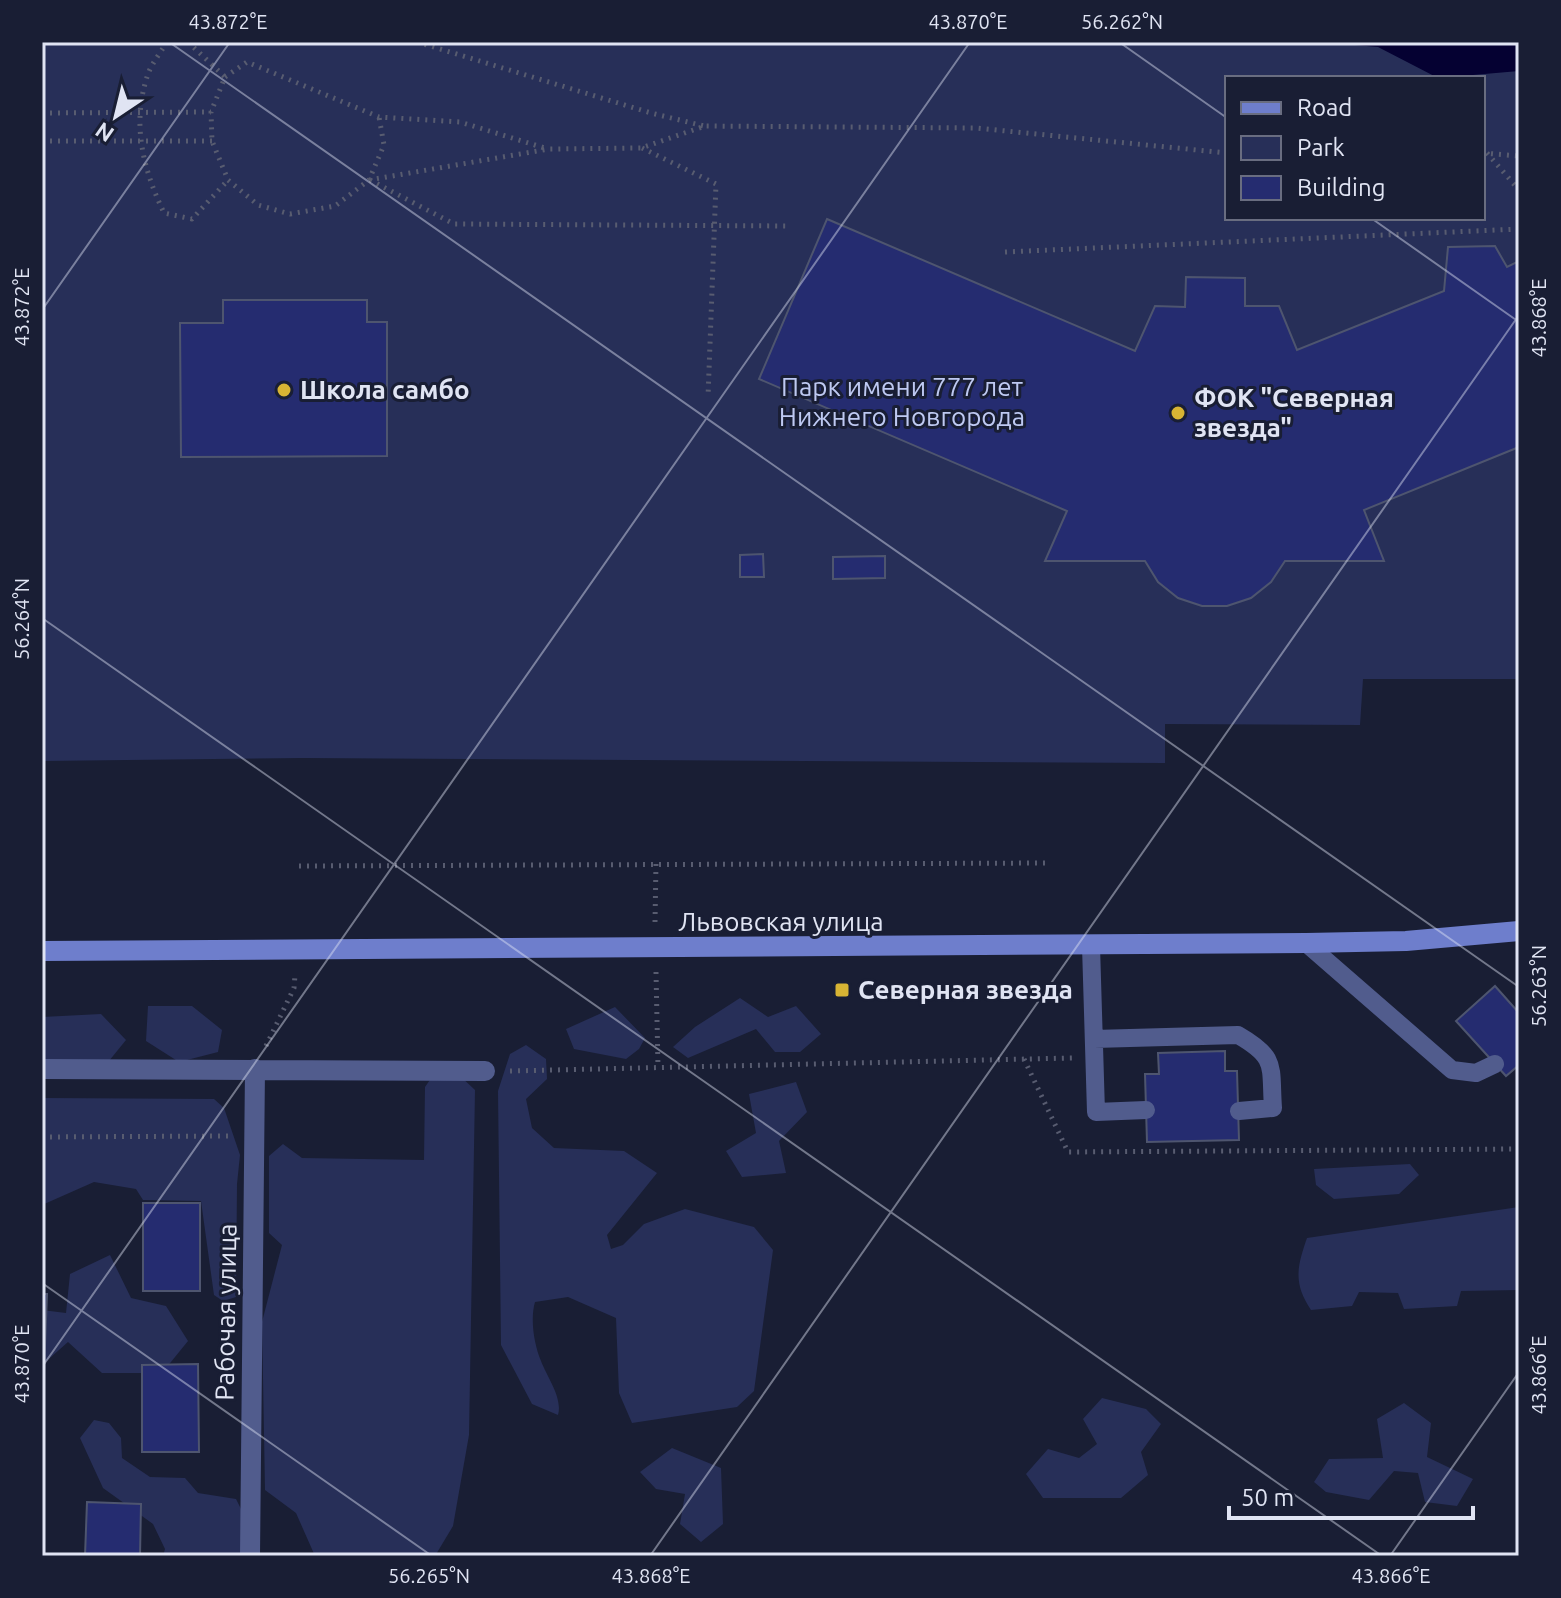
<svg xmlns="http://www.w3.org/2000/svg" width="1561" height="1598" font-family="Ubuntu,sans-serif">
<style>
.green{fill:#272f58;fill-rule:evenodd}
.water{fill:#050132}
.building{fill:#252c70;stroke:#4e556f;stroke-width:2}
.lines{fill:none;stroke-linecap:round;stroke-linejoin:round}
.path{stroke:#585c70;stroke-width:5;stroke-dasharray:2 6;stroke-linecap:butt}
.lane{stroke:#515c8d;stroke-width:18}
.street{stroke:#515c8d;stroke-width:20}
.secondary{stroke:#6e7ecc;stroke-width:20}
.ticks{fill:none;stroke:#e0e4f3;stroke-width:2;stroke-opacity:0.45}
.poi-dot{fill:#d7b434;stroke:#191e34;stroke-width:3}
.labels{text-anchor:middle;stroke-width:6;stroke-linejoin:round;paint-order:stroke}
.park-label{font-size:26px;fill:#bec9f2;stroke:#191e34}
.poi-label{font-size:26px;font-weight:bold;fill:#e0e4f3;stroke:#191e34;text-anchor:start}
.street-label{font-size:26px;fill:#e0e4f3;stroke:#191e34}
.neatline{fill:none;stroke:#e0e4f3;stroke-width:3}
.ticks-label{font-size:20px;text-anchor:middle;fill:#e0e4f3}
</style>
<rect width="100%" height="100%" fill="#191e34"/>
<path class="green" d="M42 42H1519V679H1363L1360 725 1165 724V763L303 758 42 761ZM1227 78H1483V218H1227Z
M740 998 768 1017 796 1006 821 1034 800 1052H775L756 1029 688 1058 673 1047 695 1027Z
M148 1006H192L222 1030 218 1052 179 1062 146 1041Z
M615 1007 645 1038 639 1049 626 1059 574 1049 566 1029Z
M101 1014 126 1040 100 1072 42 1075V1017Z
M526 1045 546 1059 547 1079 526 1099 532 1128 554 1148 624 1151 657 1173 607 1235 611 1249 623 1245 644 1224 685 1209 754 1227 773 1250 754 1391 737 1407 632 1423 619 1393 616 1318 568 1297 535 1302C530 1319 534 1344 541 1361 547 1377 563 1398 558 1415L532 1404 501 1345 498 1091 510 1054Z
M434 1074H458L475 1090 469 1435 453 1526 435 1556H315L296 1513 265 1490 262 1322 282 1245 269 1233V1156L283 1144 302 1158 424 1160 425 1087Z
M796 1082 807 1112 779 1141 786 1173 742 1177 726 1151 756 1133 749 1094Z
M42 1098 214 1099 224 1108 240 1155 237 1184 236 1297 223 1301 214 1295 201 1201 143 1200 136 1189 94 1182 42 1205Z
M1410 1164 1419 1175 1399 1194 1334 1199 1316 1185 1314 1169Z
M1519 1207V1290L1461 1291 1457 1306 1404 1309 1398 1293 1359 1292 1352 1306 1311 1310C1293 1283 1297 1267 1307 1238Z
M110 1255 131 1298 166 1306 188 1341 162 1373H102L68 1342 42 1365V1310L66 1313 70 1274Z
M1102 1398 1146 1409 1161 1424 1141 1452 1148 1475 1121 1498H1043L1026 1474 1048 1449 1079 1458 1097 1444 1083 1419Z
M1404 1403 1431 1423 1427 1457 1473 1479 1457 1506 1425 1502 1418 1473 1394 1471 1369 1500 1326 1492 1314 1482 1329 1459 1383 1458 1377 1419Z
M94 1420 109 1423 121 1438 122 1458 150 1477 185 1478 198 1493 236 1499 244 1515V1556H163L165 1549 153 1524 103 1488 80 1438Z
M672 1448 721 1468 723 1524 701 1542 680 1524 685 1494 656 1489 640 1472Z"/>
<path class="water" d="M1320 42H1519V71L1438 78 1378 47Z"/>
<path class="building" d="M827 219 1135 351 1155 306 1185 307 1186 277 1245 278V306H1279L1297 350 1444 291 1448 247 1495 246 1507 267 1519 261V447L1364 510 1384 561H1285L1271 582 1251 598 1227 606H1202L1178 598 1158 582 1145 561H1045L1067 511 759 379Z
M223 300H367V322H387V456L181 457 180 323H223Z
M763 554 764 577H740V555Z
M885 556V578L833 579V557Z
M1495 986 1519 1013V1065L1506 1076 1456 1021Z
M1225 1051V1071H1237L1239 1140 1147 1142 1145 1074H1159L1158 1053Z
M143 1203H200V1291H143Z
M42 1294H47L43 1397H42Z
M198 1364 199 1452H142V1365Z
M87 1502 141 1504 140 1556H85Z"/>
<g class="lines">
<path class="path" d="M167 42C161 52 152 63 148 74 131 123 143 169 164 213L192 219 228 180
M188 42 225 77 211 112 212 141 228 180 258 205 290 214 335 206 369 180 384 145 379 117
M417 42 651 113 704 126
M225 77 247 62 379 117 460 122 548 149
M42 113 211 112
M42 141H212
M642 148 716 184 708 397
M1483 153 1519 156
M1487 153 1519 190
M369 180 549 149 641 148 705 126 976 128 1227 153
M370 180 454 224 789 226
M1005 252 1519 229
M299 866 1045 863
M655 922 656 863
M656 972 658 1067
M266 1046 294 988 295 975
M1024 1059 1068 1152 1519 1149
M510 1071 1072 1058
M42 1137 229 1136"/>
<path class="lane" d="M1306 943 1452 1070 1476 1073 1495 1064
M1091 946 1096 1112 1146 1110
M1094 1039 1238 1035C1278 1058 1270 1066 1273 1108L1239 1111"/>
<path class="street" d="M42 1069 485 1071
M250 1556 255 1069"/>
<path class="secondary" d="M42 951 1306 943 1406 941 1519 931"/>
</g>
<path class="ticks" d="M169 42 1519 987M1119 42 1227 118M1371 218 1519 322M42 310 230 42M42 618 1382 1556M42 1283 432 1556M42 1367 970 42M650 1556 1519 315M1390 1556 1519 1372"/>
<g class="poi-dot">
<circle cx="284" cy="390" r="8"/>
<circle cx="1178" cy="413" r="8"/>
<rect x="834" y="982" width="16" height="16" rx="4"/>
</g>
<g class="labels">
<g class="park-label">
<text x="902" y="396">Парк имени 777 лет<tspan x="902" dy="30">Нижнего Новгорода</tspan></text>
</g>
<g class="poi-label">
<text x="300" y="399">Школа самбо</text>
<text x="1194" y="407">ФОК "Северная<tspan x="1194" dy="30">звезда"</tspan></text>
<text x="858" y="999">Северная звезда</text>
</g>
<g class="street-label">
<text x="781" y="931">Львовская улица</text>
<text transform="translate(226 1312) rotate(-89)" y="9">Рабочая улица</text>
</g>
</g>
<rect width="1561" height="1598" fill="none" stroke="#191e34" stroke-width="88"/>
<rect x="1225" y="76" width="260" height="144" fill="#191e34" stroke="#696d80" stroke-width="2"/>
<rect x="1241" y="102" width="40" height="12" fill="#6e7ecc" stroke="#696d80" stroke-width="2"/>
<text x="1297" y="116" font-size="24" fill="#e0e4f3">Road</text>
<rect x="1241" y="136" width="40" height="24" fill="#272f58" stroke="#696d80" stroke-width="2"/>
<text x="1297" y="156" font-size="24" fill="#e0e4f3">Park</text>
<rect x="1241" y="176" width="40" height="24" fill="#252c70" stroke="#696d80" stroke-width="2"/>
<text x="1297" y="196" font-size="24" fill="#e0e4f3">Building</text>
<g transform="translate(116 116) rotate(215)" stroke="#191e34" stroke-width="6" paint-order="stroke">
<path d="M0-6L14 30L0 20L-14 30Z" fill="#e0e4f3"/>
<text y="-12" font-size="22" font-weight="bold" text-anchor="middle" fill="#e0e4f3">N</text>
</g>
<path d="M1229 1506v12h244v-12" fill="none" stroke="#e0e4f3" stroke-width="4"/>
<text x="1241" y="1506" font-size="24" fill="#e0e4f3" stroke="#191e34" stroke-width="6" paint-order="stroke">50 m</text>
<rect x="44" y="44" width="1473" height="1510" class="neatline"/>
<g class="ticks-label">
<text x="228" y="29">43.872°E</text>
<text x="968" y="29">43.870°E</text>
<text x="1122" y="29">56.262°N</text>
<text transform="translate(22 307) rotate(-90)" y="7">43.872°E</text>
<text transform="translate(1539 318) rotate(-90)" y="7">43.868°E</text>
<text transform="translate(22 619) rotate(-90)" y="7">56.264°N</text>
<text transform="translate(1539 986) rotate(-90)" y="7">56.263°N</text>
<text transform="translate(22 1364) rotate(-90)" y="7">43.870°E</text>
<text transform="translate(1539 1375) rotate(-90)" y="7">43.866°E</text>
<text x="429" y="1583">56.265°N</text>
<text x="651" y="1583">43.868°E</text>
<text x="1391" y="1583">43.866°E</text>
</g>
</svg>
